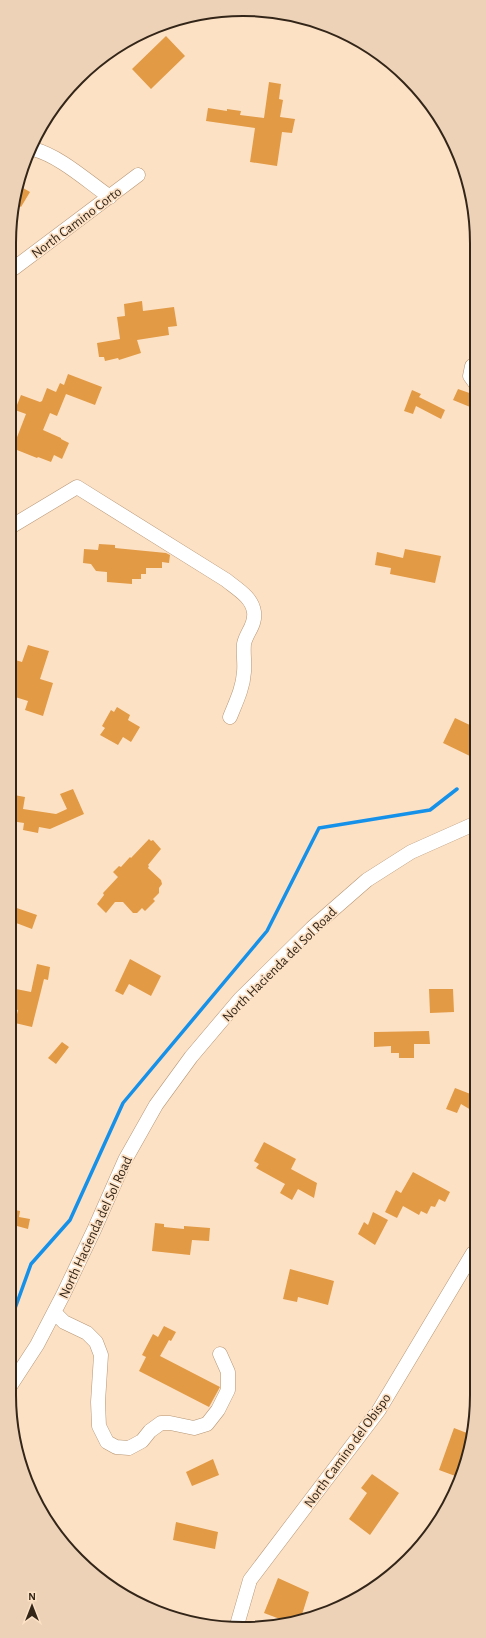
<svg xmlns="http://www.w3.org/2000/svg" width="486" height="1638" font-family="'Alegreya Sans',sans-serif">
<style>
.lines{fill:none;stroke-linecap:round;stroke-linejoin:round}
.stream{stroke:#1591ea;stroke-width:3.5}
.building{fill:#e29a44}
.minor-casing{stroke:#b59674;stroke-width:15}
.minor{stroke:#fff;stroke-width:14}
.labels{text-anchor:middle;stroke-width:3.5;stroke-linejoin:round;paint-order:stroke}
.street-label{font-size:14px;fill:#332619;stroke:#fde1c5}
.rim{fill:none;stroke:#332619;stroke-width:2}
</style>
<rect width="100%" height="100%" fill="#fde1c5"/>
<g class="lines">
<path class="stream" d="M473 777H474
M9 1325 31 1264 70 1220 123 1103 267 931 319 828 430 810 457 789"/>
</g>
<path class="building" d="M166 36 185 56 151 89 132 69Z
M269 82 281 84 279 99 283 100 280 117 295 119 292 133 282 132 277 166 250 162 255 128 206 121 208 108 227 111V109L241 111 240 115 264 118Z
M18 185 30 192 21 207 14 203V197Z
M142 301 143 311 174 307 177 326 168 327 169 335 137 340 141 353 119 360 118 358 105 361 104 357H99L97 343 120 339 117 317 125 316 124 304Z
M68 374 102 387 95 405 66 394 57 416 50 413 43 430 61 438V439L69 443 62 459 54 455 51 462 38 457 37 458 17 450 14 445 26 414 15 410 21 395 40 402 42 401 47 388 56 392 60 383 64 385Z
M458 389 475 395V409L453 400Z
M412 390 421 394 419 397 445 410 441 419 416 406 413 414 404 411Z
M99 544 115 545V548L166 553 170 555 169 563 162 562V568H146V574H141V579H132V584L107 582V572L96 571 91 564 83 563 84 549 98 550Z
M405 549 441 556 435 583 390 574 391 568 375 565 377 552 403 558Z
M28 645 49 651 40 679 53 683 43 716 25 710 28 701 12 696V659L22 662Z
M117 707 130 715 128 720 140 727 131 742 123 737 118 745 100 735 105 728 102 726 111 710 114 712Z
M455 718 474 727V758L443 743Z
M73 789 84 814 50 829 39 827 38 833 23 830 24 823 11 821 14 795 25 797 23 809 56 814 67 809 60 794Z
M149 839 151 841 153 840 161 849 148 865 149 866 148 868 161 880 162 884 159 888V893L153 899 155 901 145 911 142 908 137 913H133L123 902H115L106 913 97 904 104 895 103 893 118 877 113 872 119 866 121 867 130 857 131 858Z
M11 906 37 915 32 929 11 921Z
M130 959 161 976 151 996 129 984 123 995 115 991Z
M37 964 50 967 48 980 44 979 32 1027 15 1023 18 1010 10 1008 11 988 31 992Z
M429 989H453L454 1012 430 1013Z
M429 1031 430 1044H414V1058H399V1053H391V1046L374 1047V1032Z
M62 1042 69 1047 56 1064 48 1058Z
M455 1088 473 1095V1103L471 1110 461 1104 457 1113 446 1109Z
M264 1142 296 1159 291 1169 317 1183 314 1198 298 1189 292 1200 280 1193 285 1184 256 1168 259 1164 254 1161Z
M413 1172 450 1192 445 1202 439 1199 435 1207 431 1206 427 1214 421 1211 419 1215 403 1206 397 1218 385 1212 396 1190 401 1193Z
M10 1209 20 1211 19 1217 30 1219 28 1229 17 1226 13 1240H10Z
M373 1212 388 1220 375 1245 358 1234 364 1222 368 1225Z
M155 1223 164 1224V1227L184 1229V1226L210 1228 209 1241 192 1240 190 1255 152 1251Z
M290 1269 334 1281 328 1305 298 1297 297 1302 283 1299Z
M164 1326 176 1332 171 1341 169 1340 160 1356 220 1387 209 1407 139 1371 146 1357 142 1355 153 1334 158 1337Z
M454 1428 472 1435V1441L458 1477 439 1470Z
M213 1459 219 1475 192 1486 186 1472Z
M372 1474 399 1493 370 1535 349 1519 367 1493 361 1488Z
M176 1522 218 1532 215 1549 173 1540Z
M278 1578 309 1592 300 1621 288 1622 264 1613Z"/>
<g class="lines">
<defs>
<path id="minor" d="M33 149C60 156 87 181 110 197
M13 269 138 175
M475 383 470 376 472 366 475 364
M12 526 77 487 226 580C237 589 252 597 254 612 256 625 246 633 244 644 243 654 245 663 244 672 243 688 236 702 230 717
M54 1312 64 1322 87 1333 96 1342 101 1355 98 1402 99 1426 107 1442 116 1447 129 1448 142 1441 150 1431 161 1423H170L194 1428 207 1424 218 1410 228 1390V1372L220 1354
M9 1388 37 1345 63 1295 94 1230 125 1160 156 1105 191 1057 240 999 312 928 367 880 411 852 474 824
M237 1625 250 1580 379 1410 473 1253"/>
</defs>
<use href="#minor" class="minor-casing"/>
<use href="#minor" class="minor"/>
</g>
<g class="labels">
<g class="street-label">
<text transform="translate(76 222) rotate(-37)" y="5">North Camino Corto</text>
<text transform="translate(279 964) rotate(-45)" y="5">North Hacienda del Sol Road</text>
<text transform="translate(95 1227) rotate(-65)" y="5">North Hacienda del Sol Road</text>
<text transform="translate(347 1450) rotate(-54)" y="5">North Camino del Obispo</text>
</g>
</g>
<path d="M0 0H486V1638H0ZM243 16H243A227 227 0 0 1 470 243V1395A227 227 0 0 1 243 1622H243A227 227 0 0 1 16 1395V243A227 227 0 0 1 243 16Z" fill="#edd2b7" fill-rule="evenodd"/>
<path class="rim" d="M243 16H243A227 227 0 0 1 470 243V1395A227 227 0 0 1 243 1622H243A227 227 0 0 1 16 1395V243A227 227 0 0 1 243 16Z"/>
<g transform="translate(32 1606)" stroke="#fde1c5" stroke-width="3" paint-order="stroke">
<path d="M0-3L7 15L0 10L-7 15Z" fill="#332619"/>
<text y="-6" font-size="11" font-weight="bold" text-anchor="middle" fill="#332619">N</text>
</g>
</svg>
